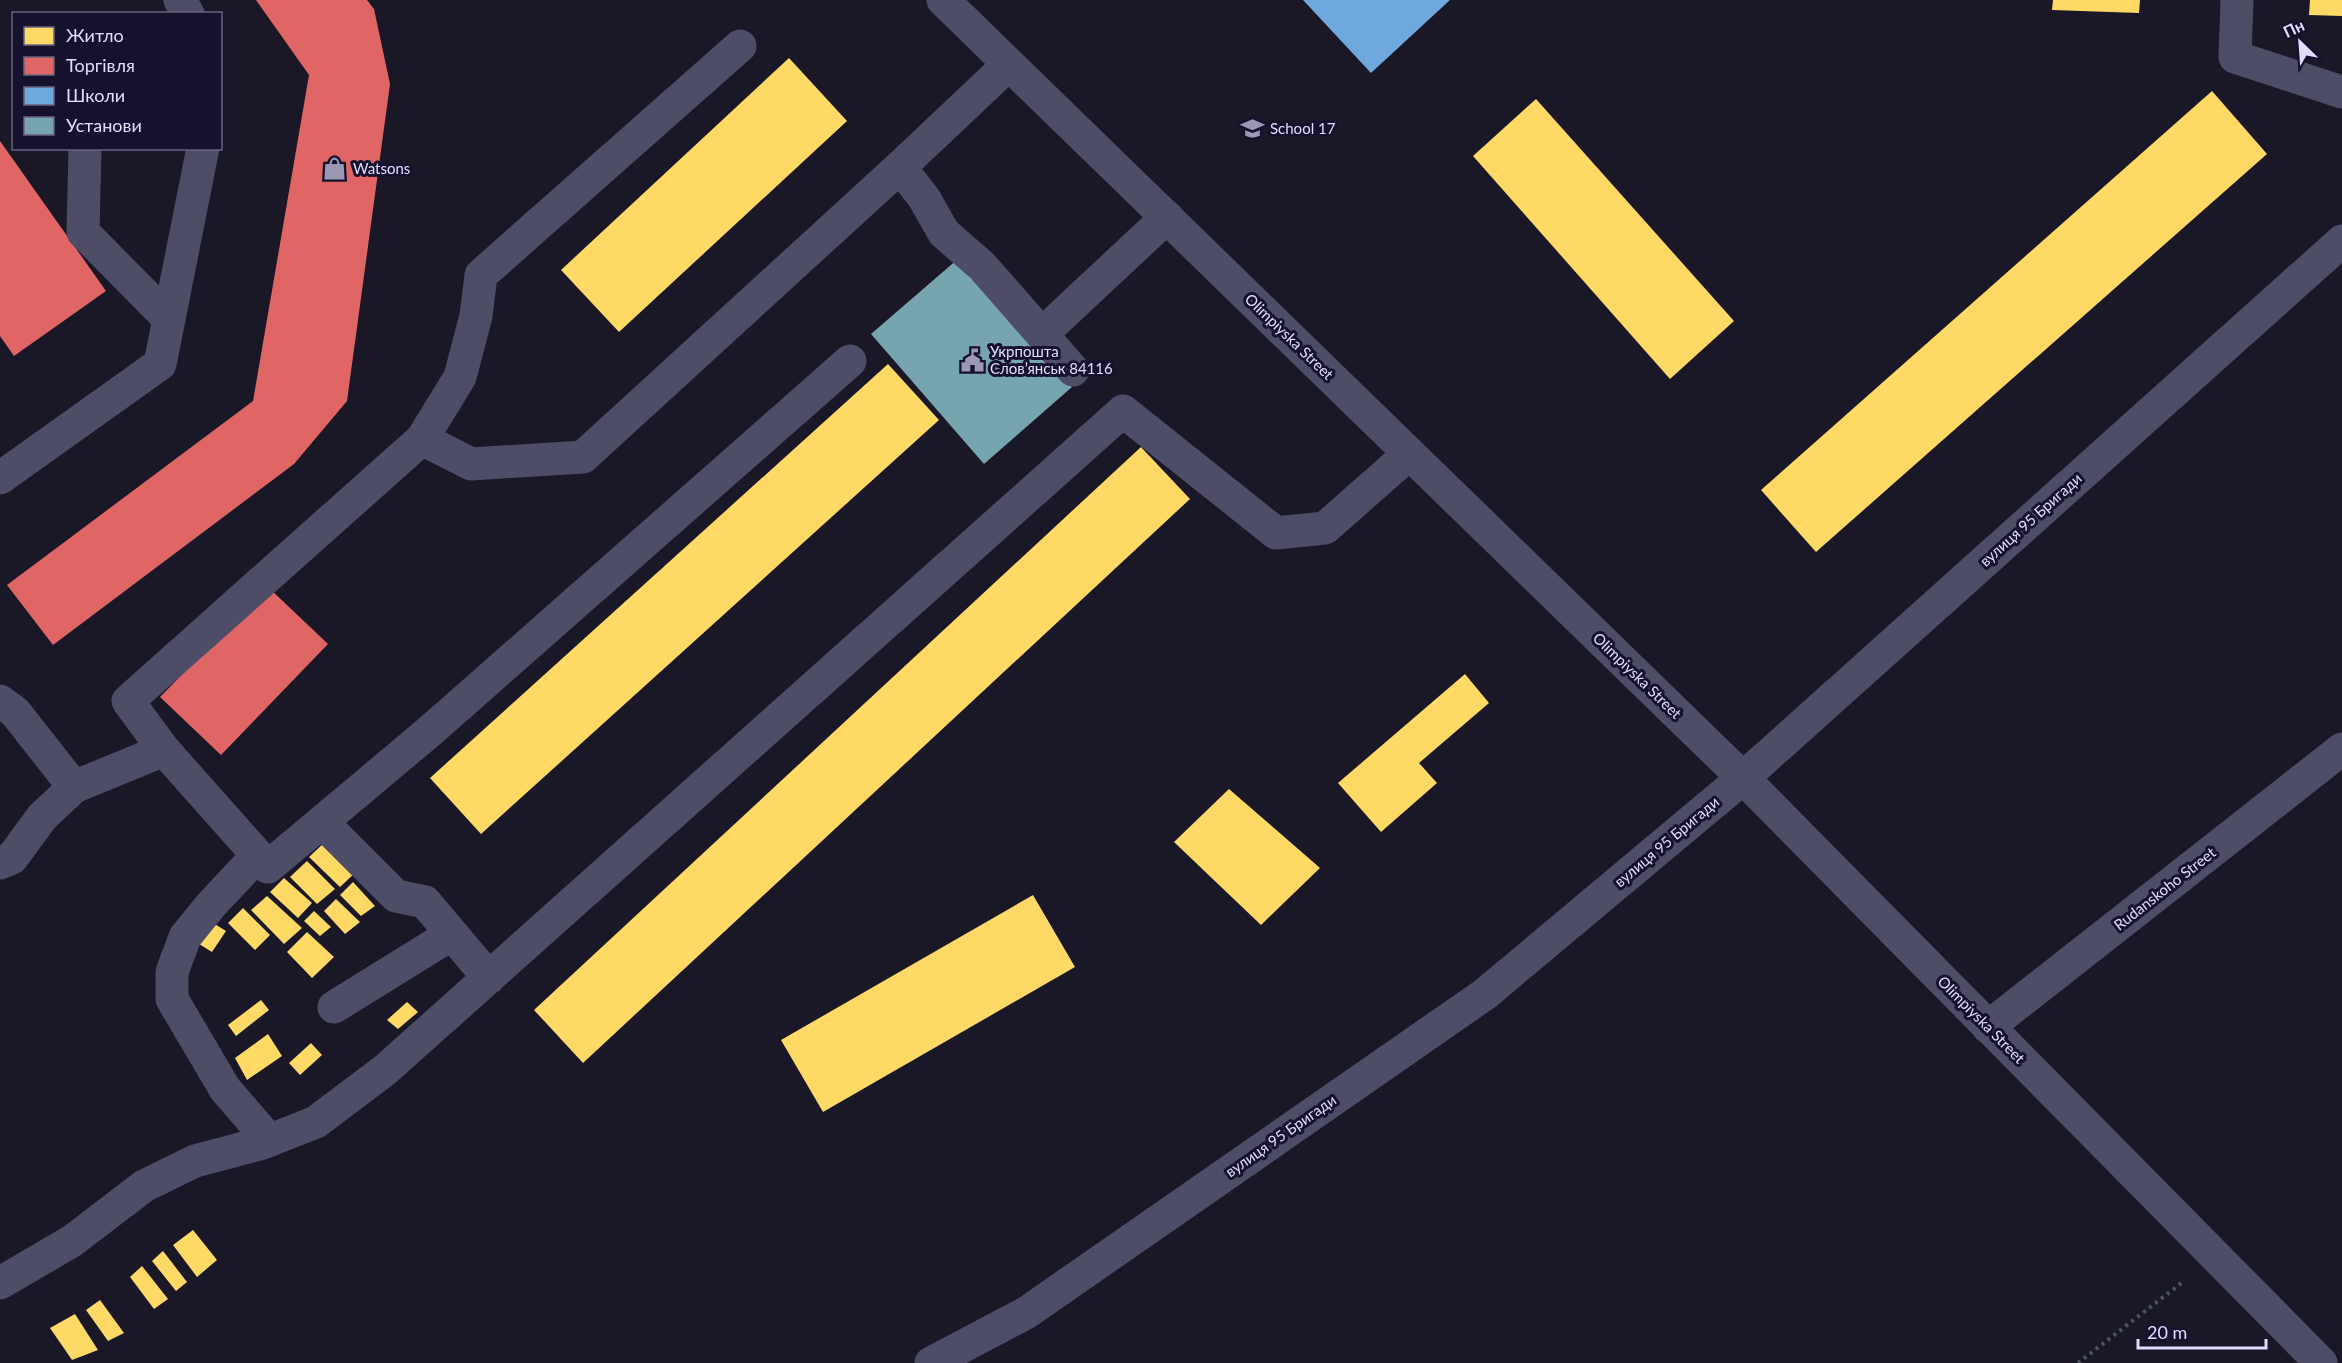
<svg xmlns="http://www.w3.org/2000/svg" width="2342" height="1363" font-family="Lato,sans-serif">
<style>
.homes{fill:#ffd966}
.shops{fill:#e06666}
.schools{fill:#6fa8dc}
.public{fill:#76a5af}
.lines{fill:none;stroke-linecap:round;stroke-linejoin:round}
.path{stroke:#485566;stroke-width:4;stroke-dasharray:3 4.5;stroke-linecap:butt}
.minor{stroke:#4e4d67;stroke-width:33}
.labels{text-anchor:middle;stroke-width:6;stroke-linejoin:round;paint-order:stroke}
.poi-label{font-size:15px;fill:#e1ddff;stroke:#16112d;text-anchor:start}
.street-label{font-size:15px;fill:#e1ddff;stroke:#16112d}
</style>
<rect width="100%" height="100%" fill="#1a1727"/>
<path class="homes" d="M2053 0H2140L2139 13 2052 10Z
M2310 0H2342V16L2309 15Z
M789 58 847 121 619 332 561 270Z
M2212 91 2267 154 1816 552 1761 490Z
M1536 99 1734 321 1670 379 1473 156Z
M888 364 939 420 481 834 430 778Z
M1141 447 1190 499 583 1063 534 1010Z
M1465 674 1489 703 1419 763 1437 783 1381 832 1338 783Z
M1229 789 1320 868 1261 925 1174 842Z
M327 840 357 871 340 887 309 857Z
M307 861 335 889 317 904 290 877Z
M284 878 312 903 298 918 270 892Z
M353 882 375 906 361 916 340 895Z
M1033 895 1075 967 823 1112 781 1040Z
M267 896 302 928 284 944 251 910Z
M336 899 360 922 345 934 324 911Z
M243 908 270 935 255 950 228 923Z
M314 911 331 927 320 936 304 921Z
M213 923 226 931 212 952 199 944Z
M307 932 334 957 312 978 287 952Z
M261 1000 269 1010 236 1036 228 1025Z
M407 1002 418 1012 398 1029 387 1020Z
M268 1034 282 1056 247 1080 235 1058Z
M311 1043 322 1055 300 1075 289 1063Z
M193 1230 217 1260 197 1277 173 1245Z
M163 1251 187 1282 176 1291 152 1261Z
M142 1266 168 1299 154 1309 130 1277Z
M100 1300 124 1333 108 1341 86 1310Z
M75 1314 98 1350 72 1360 50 1328Z"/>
<path class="shops" d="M256 0H367L374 9 390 84 347 401 294 464 53 645 7 585 253 401 309 75Z
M0 141 106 291 14 356 0 336Z
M268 587 328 644 221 755 160 697Z"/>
<path class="schools" d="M1303 0H1450L1371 73Z"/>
<path class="public" d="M959 258 1072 387 984 464 871 334Z"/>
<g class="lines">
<path class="path" d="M2078 1363 2184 1281"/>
<path class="minor" d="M180 0 188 14
M943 0 1743 778 2321 1363
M2237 0 2235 57 2342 92
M740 46 481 275 476 316 460 377 422 439 471 464 583 457 900 167 1008 65
M85 148 83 232 169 319
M900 167 924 198 944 233 982 266 1073 370
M1042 334 1167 217
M422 439 128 701 164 750 268 867 430 731 850 361
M0 478 160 364 203 148
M0 701 15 712 74 787 164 750
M322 822 396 896 425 902 489 978
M257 856 211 905 185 937 172 972V999L225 1089 269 1140
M0 863 12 858 42 817 74 787
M334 1007 452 934
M1988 1027 2342 749
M0 1283 72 1241 144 1186 195 1161 263 1143 316 1122 385 1070 1123 411 1276 533 1325 528 1409 454
M931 1363 1026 1313 1485 994 1743 778 2342 241"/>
</g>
<defs>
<symbol id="school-bare" viewBox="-9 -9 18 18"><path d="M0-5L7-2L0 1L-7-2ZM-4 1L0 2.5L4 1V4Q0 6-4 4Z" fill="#9b98b3" stroke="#16112d" stroke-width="2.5" paint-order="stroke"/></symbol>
<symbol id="shop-bare" viewBox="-9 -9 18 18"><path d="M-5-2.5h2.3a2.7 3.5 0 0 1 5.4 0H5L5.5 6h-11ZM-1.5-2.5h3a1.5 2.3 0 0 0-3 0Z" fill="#9b98b3" stroke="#16112d" stroke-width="2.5" paint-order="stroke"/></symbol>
<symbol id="civic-bare" viewBox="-9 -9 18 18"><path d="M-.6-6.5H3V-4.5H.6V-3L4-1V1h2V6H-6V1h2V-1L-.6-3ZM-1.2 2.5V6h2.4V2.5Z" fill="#9b98b3" stroke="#16112d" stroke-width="2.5" paint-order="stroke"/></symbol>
</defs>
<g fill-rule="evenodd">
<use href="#school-bare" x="1236" y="112" width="33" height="33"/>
<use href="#shop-bare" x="318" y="152" width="33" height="33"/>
<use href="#civic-bare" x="956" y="344" width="33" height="33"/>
</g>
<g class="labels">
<g class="poi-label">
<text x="1270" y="134">School 17</text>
<text x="353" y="174">Watsons</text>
<text x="990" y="357">Укрпошта<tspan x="990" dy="17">Слов’янськ 84116</tspan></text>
</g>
<g class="street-label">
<text transform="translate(1289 337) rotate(44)" y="5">Olimpiyska Street</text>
<text transform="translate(2031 520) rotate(-42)" y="5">вулиця 95 Бригади</text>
<text transform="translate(1637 676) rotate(44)" y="5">Olimpiyska Street</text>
<text transform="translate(1667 842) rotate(-40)" y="5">вулиця 95 Бригади</text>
<text transform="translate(2165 889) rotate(-38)" y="5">Rudanskoho Street</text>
<text transform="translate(1981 1020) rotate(45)" y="5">Olimpiyska Street</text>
<text transform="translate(1281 1136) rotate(-35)" y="5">вулиця 95 Бригади</text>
</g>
</g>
<rect x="12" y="12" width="210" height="138" fill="#16112d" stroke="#676381" stroke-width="1.5"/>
<rect x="24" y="27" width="30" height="18" fill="#ffd966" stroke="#676381" stroke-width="1.5"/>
<text x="66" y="42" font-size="18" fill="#e1ddff">Житло</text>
<rect x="24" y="57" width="30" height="18" fill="#e06666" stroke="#676381" stroke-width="1.5"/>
<text x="66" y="72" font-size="18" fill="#e1ddff">Торгівля</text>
<rect x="24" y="87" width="30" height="18" fill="#6fa8dc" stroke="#676381" stroke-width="1.5"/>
<text x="66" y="102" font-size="18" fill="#e1ddff">Школи</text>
<rect x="24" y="117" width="30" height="18" fill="#76a5af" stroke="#676381" stroke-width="1.5"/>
<text x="66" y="132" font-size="18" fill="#e1ddff">Установи</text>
<g transform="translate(2300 42) rotate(335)" stroke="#16112d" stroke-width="4.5" paint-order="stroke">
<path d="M0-4.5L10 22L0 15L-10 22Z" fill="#e1ddff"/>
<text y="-9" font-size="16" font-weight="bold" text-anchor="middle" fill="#e1ddff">Пн</text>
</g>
<path d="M2138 1339v9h128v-9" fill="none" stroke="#e1ddff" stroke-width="3"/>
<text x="2147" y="1339" font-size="18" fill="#e1ddff" stroke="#16112d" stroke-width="4.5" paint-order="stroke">20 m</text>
</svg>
